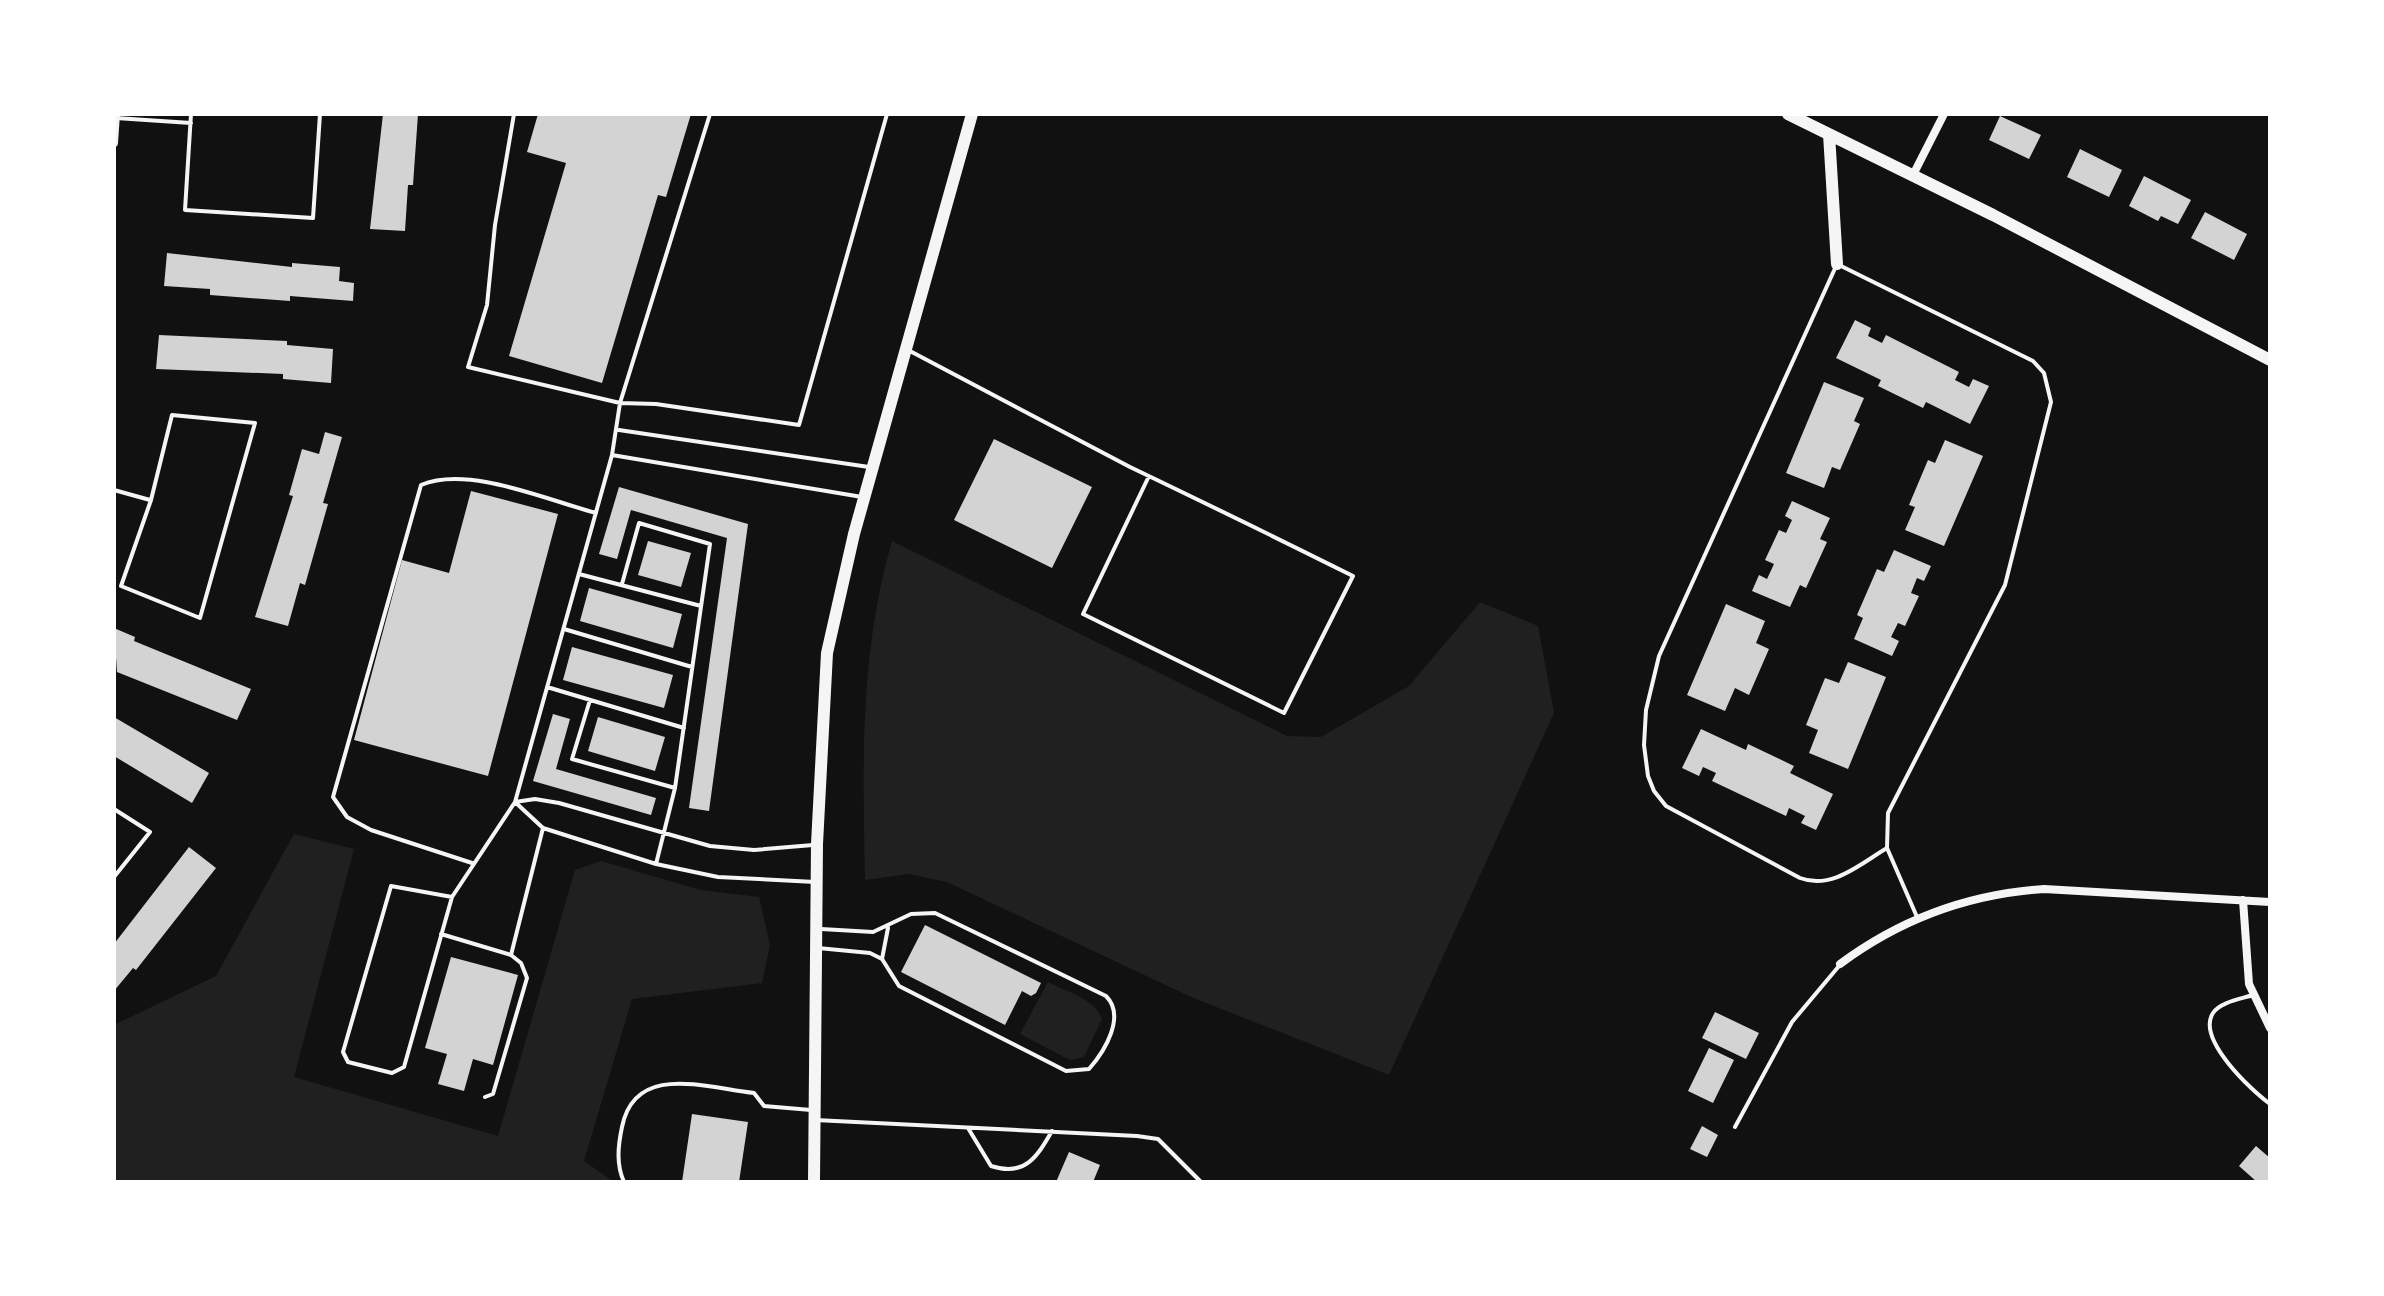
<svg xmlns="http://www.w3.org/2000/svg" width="2384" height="1296" font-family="'Fira Sans Condensed',sans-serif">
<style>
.green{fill:#202020}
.building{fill:#d3d3d3}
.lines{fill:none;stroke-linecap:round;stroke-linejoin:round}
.service{stroke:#f5f5f5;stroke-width:4}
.minor{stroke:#f5f5f5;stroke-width:8}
.secondary{stroke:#f5f5f5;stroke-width:12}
.primary{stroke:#f5f5f5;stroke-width:12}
</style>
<rect width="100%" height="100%" fill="#111"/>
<path class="green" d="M892 541 1287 736 1321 737 1409 686 1480 602 1538 626 1554 713 1389 1075 1191 997 947 882 909 874 865 880C863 761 859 657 892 541Z
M294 834 354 849 294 1077 498 1136 575 870 601 861 701 890 759 897 770 945 762 983 632 999 584 1161 614 1182H114V1025L216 976Z
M1048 982C1065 991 1096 999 1102 1019L1084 1057 1070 1060 1020 1034Z"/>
<path class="building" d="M383 114H418L413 185H408L405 231 370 229Z
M538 114H691L666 197 658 195 602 383 509 356 566 163 527 152Z
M2000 116 2041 135 2029 159 1989 140Z
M2080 149 2122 170 2109 197 2067 177Z
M2144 176 2191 200 2178 224 2161 216 2158 221 2129 206Z
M2205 212 2247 234 2234 260 2191 238Z
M167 253 292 267V263L340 267 339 281 354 283 353 301 290 296V301L210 295V289L164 286Z
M1855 320 1871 328 1868 336 1882 343 1886 335 1959 372 1955 380 1969 387 1973 379 1989 386 1970 424 1926 402 1923 408 1878 386 1881 380 1836 358Z
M159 335 287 341V345L333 349 331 383 283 379V374L156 369Z
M1824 382 1864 398 1854 421 1860 424 1840 470 1832 467 1824 488 1786 473Z
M325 432 342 437 323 503 328 504 305 585 300 583 288 626 255 617 293 496 289 495 302 449 319 454Z
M994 439 1092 487 1052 568 954 520Z
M1945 440 1983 456 1944 546 1905 530 1915 507 1909 505 1928 460 1935 463Z
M619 487 748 524 709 811 689 808 727 538 631 510 617 559 599 554Z
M471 491 558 514 488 776 354 740 402 560 449 573Z
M1792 501 1830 518 1820 539 1827 542 1806 588 1800 585 1790 607 1752 591 1759 575 1767 579 1774 564 1765 560 1779 530 1786 533 1792 520 1785 516Z
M648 541 691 553 681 587 638 575Z
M1894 550 1931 566 1924 581 1917 578 1911 593 1919 596 1905 626 1898 623 1891 637 1899 641 1892 656 1854 639 1863 618 1857 615 1877 569 1884 572Z
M589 588 682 614 673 648 580 621Z
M1726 604 1765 621 1756 643 1769 649 1749 695 1735 688 1725 711 1687 695Z
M114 628 135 637 134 641 251 689 237 720 117 672Z
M572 647 673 675 664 708 563 680Z
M1848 662 1886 677 1848 769 1809 753 1818 730 1806 725 1825 678 1839 683Z
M553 714 570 719 556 769 656 798 651 815 533 781Z
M114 717 209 773 192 803 114 756Z
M598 717 665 737 655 771 588 751Z
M1701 729 1746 750 1748 744 1794 766 1790 773 1833 794 1816 830 1801 823 1805 816 1789 808 1786 816 1712 781 1716 773 1703 767 1699 776 1682 768Z
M189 847 216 868 136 970 133 968 114 991V944Z
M925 925 1041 983 1036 993 1031 996 1022 991 1005 1025 901 972Z
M451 957 518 975 493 1065 473 1059 464 1091 438 1084 447 1054 425 1048Z
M1715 1012 1759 1033 1746 1059 1702 1038Z
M1709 1048 1734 1060 1713 1103 1688 1091Z
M692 1114 748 1122 739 1182H682Z
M1702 1126 1718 1135 1707 1157 1690 1149Z
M2256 1146 2270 1158V1182H2257L2239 1166Z
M1069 1152 1100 1165 1093 1182H1056Z"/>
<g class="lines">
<path class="service" d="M191 114 185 210 313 218 320 114
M514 114 495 225 487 305 468 367 620 403 656 404 799 425 887 114
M116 118 191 123
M908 350 1130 467C1205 503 1279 539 1353 576L1284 713 1083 614 1149 476
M172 415 255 423 200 618 121 586 151 500Z
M619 430 869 467
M612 455 862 497
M114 490 150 500
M579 574 701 606
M622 584 639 523 710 544 675 788 656 864
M564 629 692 667
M547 687 684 728
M590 700 572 759 675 788
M515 802 543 828 656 864 718 877 815 882
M515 802 535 799 559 803 710 846 754 850 813 845
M114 809 150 832 114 877
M1887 848C1860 864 1832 890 1800 878L1666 806 1654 791 1648 776 1644 745 1646 710 1659 656 1837 264 2033 361 2044 373 2051 402 2005 585 1888 813 1887 848 1917 917
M472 863 371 830 347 817 333 797 421 485C468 465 547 500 596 513
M452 897 391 886 343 1052 348 1062 392 1073 404 1067 452 897 515 802 612 455 620 403 710 114
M441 934 511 955 543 828
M818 948 870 953 882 959 899 986 1066 1071 1089 1069C1105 1051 1126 1016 1106 996L935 913 911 914 873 932 821 929
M882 959 888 928
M2253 995C2241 999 2220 1002 2213 1013 2196 1039 2251 1090 2270 1104
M485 1097 493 1094 527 978 521 963 511 955
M815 1120 1137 1136 1158 1139 1201 1182
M1735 1127 1792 1022 1839 966
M968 1128 991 1166C1025 1177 1037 1157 1052 1131
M624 1182C616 1164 618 1146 622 1127 635 1062 706 1088 754 1093L764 1106 811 1110"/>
<path class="minor" d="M114 143 116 114
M1913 175 1944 114
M2243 900 2249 984 2270 1028
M1840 964C1902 918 1968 894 2044 889L2270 902"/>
<path class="secondary" d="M1788 114 1993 215 2270 360
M1829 134 1837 264"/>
<path class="primary" d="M814 1182 817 844 827 653 854 534 972 114"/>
</g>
<rect width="2384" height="1296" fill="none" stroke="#ffffff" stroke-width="232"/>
</svg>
